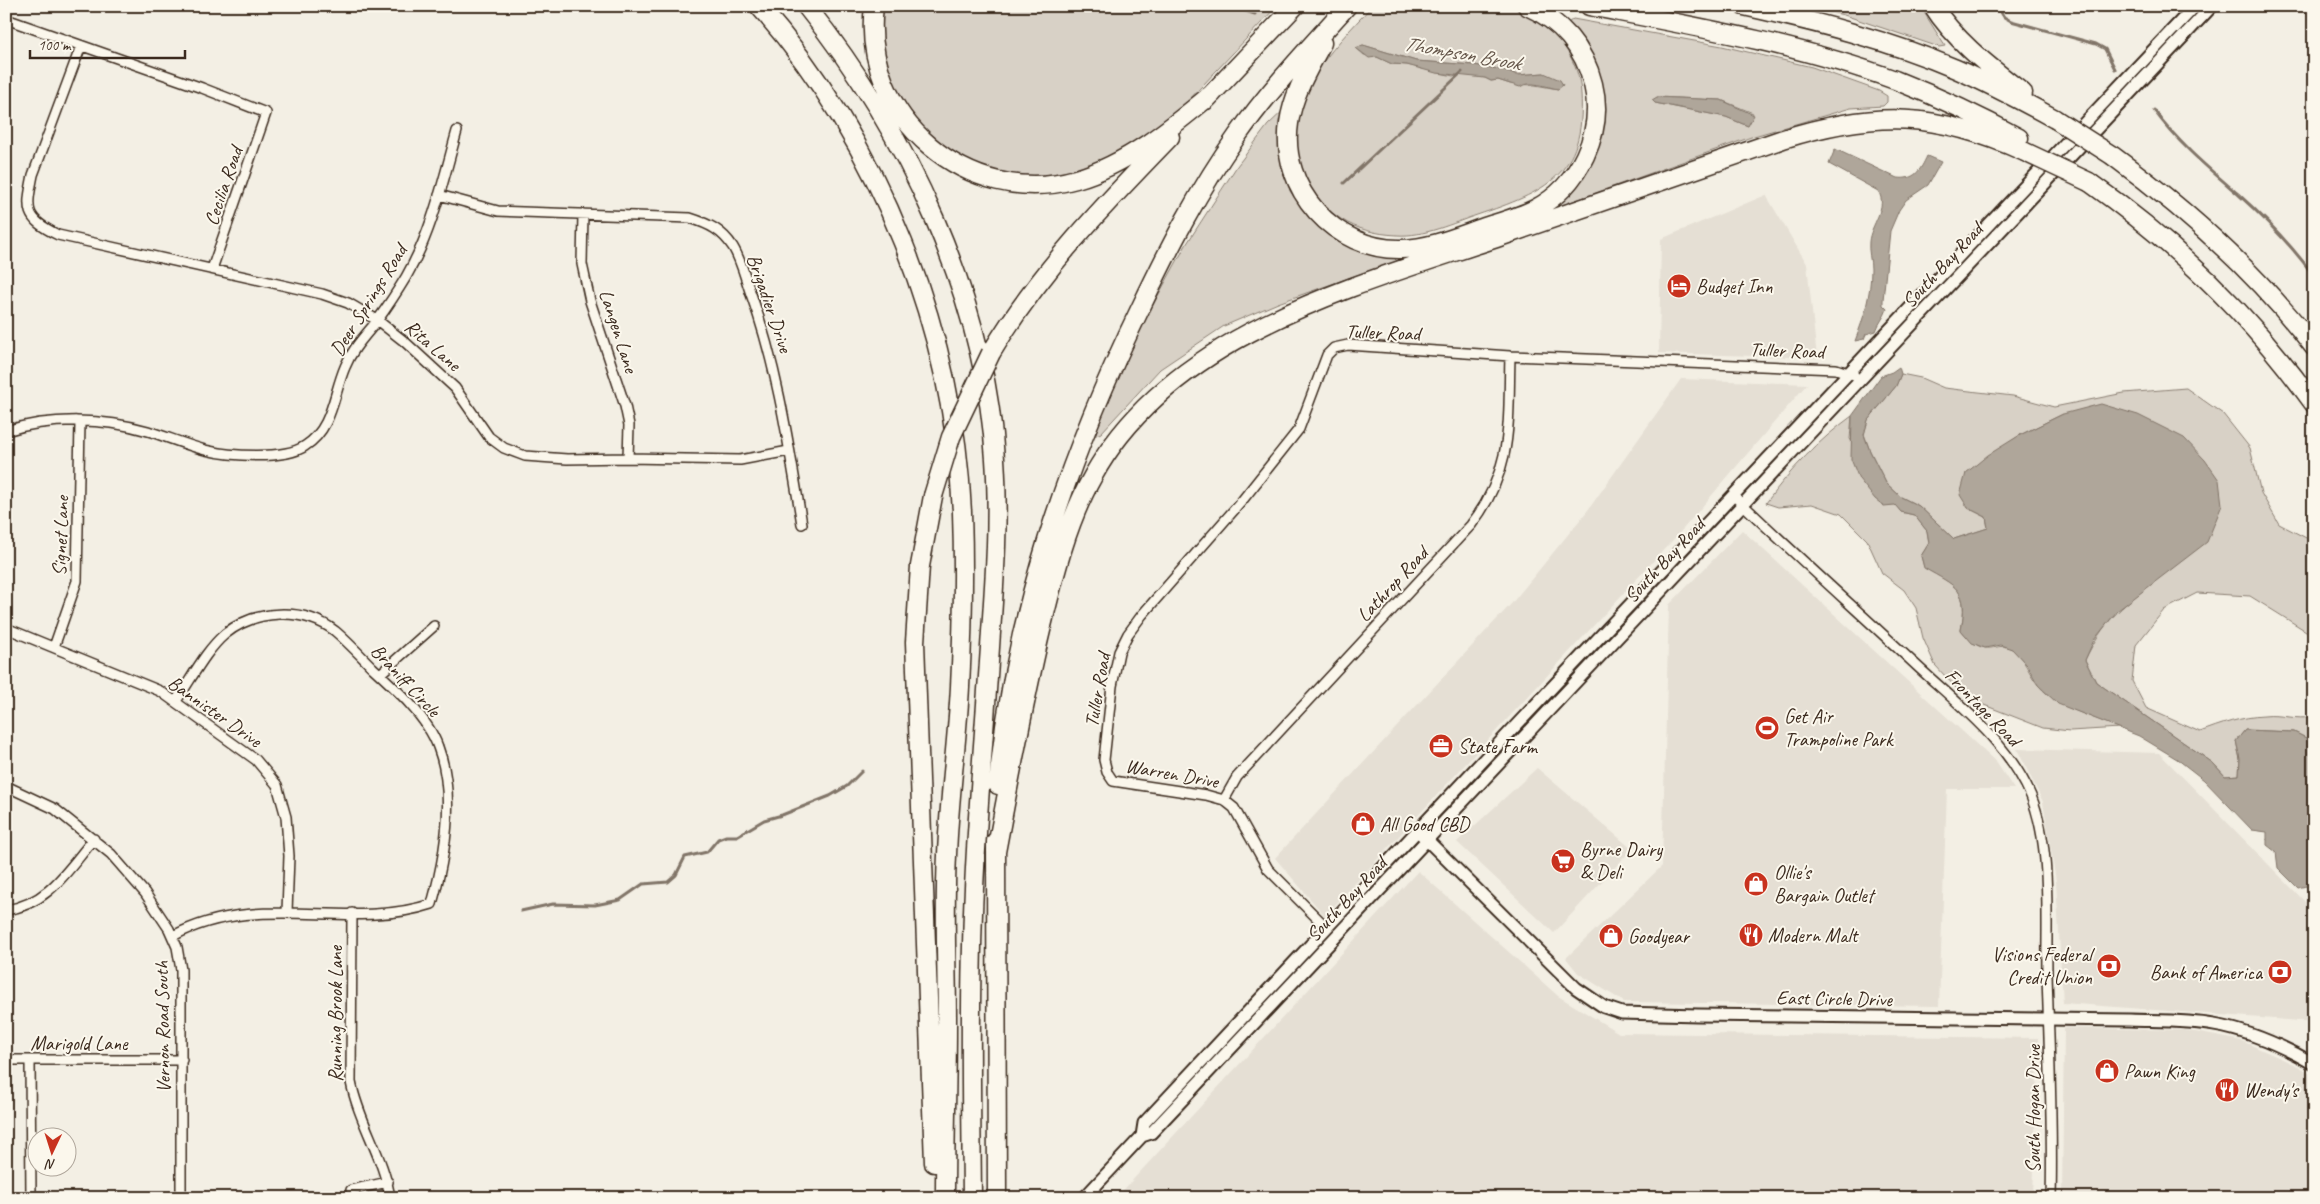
<svg xmlns="http://www.w3.org/2000/svg" width="2320" height="1204" font-family="Caveat,sans-serif">
<style>
.built{fill:#e5dfd4}
.green{fill:#d8d1c6;stroke:#8a7e72;fill-rule:evenodd}
.water{fill:#afa69a;stroke:#817468}
.lines{fill:none;stroke-linecap:round;stroke-linejoin:round}
.stream{stroke:#817468;stroke-width:3}
.minor-casing{stroke:#3b2a1e;stroke-width:12}
.tertiary-casing{stroke:#3b2a1e;stroke-width:15}
.motorway-casing{stroke:#3b2a1e;stroke-width:21}
.minor{stroke:#fbf7ec;stroke-width:9}
.tertiary{stroke:#fbf7ec;stroke-width:11}
.motorway{stroke:#fbf7ec;stroke-width:18}
.motorway-bridge-casing{stroke:#3b2a1e;stroke-width:21;stroke-linecap:butt}
.motorway-bridge{stroke:#fbf7ec;stroke-width:18}
.labels{text-anchor:middle;stroke-width:4;stroke-linejoin:round;paint-order:stroke}
.street-label{font-size:20px;fill:#3b2a1e;stroke:#fbf7ec}
.poi-label{font-size:20px;fill:#3b2a1e;stroke:#fbf7ec;text-anchor:start}
.water-label{font-size:21px;font-style:italic;fill:#645549;stroke:#fbf7ec}
</style>
<rect width="100%" height="100%" fill="#f3efe4"/>
<filter id="ink" filterUnits="userSpaceOnUse"><feTurbulence type="fractalNoise" baseFrequency=".02" numOctaves="2"/><feDisplacementMap in="SourceGraphic" scale="10" xChannelSelector="R" yChannelSelector="G"/><feConvolveMatrix kernelMatrix="1 2 1 2 8 2 1 2 1" color-interpolation-filters="sRGB"/></filter>
<g filter="url(#ink)">
<path class="built" d="M1766 195 1807 264 1817 358 1659 353 1661 239Z
M1681 379 1807 384 1683 529 1325 916 1275 858 1512 603 1588 510Z
M1742 530 1996 762 2014 789H1947L1939 1006 1624 1002 1578 973 1566 958 1662 866 1669 605Z
M2017 749 2159 753 2314 911V1022L2063 1003 2056 881 2043 802Z
M1537 768 1632 849 1554 933 1457 842Z
M1418 871 1558 996 1619 1033 2038 1038 2033 1198H1116Z
M2064 1028 2185 1030 2242 1041 2300 1067 2314 1076V1198H2062Z"/>
<path class="green" d="M881 6H1277L1188 101 1145 136 1112 155 1080 170 1030 177 996 173 944 150 902 103 883 58Z
M1372 6H1509C1515 9 1524 11 1530 14 1557 30 1580 62 1581 94 1586 175 1545 192 1477 215 1453 223 1424 237 1397 235 1353 233 1324 215 1304 176 1300 167 1294 156 1294 147 1295 137 1297 127 1299 117 1300 110 1300 101 1302 95 1304 89 1309 83 1312 79 1329 51 1350 30 1372 6ZM1363 45 1416 61 1474 65 1505 70 1517 75 1544 73 1558 89 1535 85 1510 84 1498 80 1491 81 1485 78 1462 74 1453 76 1407 65 1392 64 1377 57 1364 55 1356 48Z
M1801 6H1920L1945 46 1939 47 1844 15Z
M1573 19 1722 46 1812 67 1879 91 1887 96V102L1883 106 1851 108 1754 136 1551 209 1600 127 1569 26 1568 23ZM1657 97 1721 100 1753 113 1748 126 1726 117 1655 103Z
M1287 107 1285 170 1290 191 1307 214 1322 229 1337 238 1393 257 1397 261 1278 303 1224 326 1160 369 1101 433 1094 436 1129 348 1186 245 1237 166 1268 125Z
M1901 374 1921 378 1944 388 2013 396 2054 407 2124 393 2186 388 2223 414 2250 448 2261 493 2279 524 2314 542V636L2250 596 2197 593 2164 610 2136 645 2132 681 2146 708 2200 732C2221 724 2241 717 2264 716 2281 714 2295 720 2314 717V742L2294 732 2245 730 2236 741 2240 759 2239 775 2225 776 2213 763 2096 682 2085 660C2103 622 2120 608 2152 583L2063 414 2020 435 1966 473 1968 508 1986 517 1988 528 1954 539 1919 506 1901 497 1886 483 1870 451 1864 434 1868 420 1896 386Z
M1852 416 1850 439 1901 512 1914 515 1927 531 1929 543 1921 556 1924 567C1957 587 1969 589 1961 630 1968 638 1975 647 1986 648 1995 649 2003 643 2012 649 2025 658 2029 675 2039 686 2059 709 2092 716 2120 728L2070 731 2043 728 1979 703 1957 689 1935 665 1923 638 1916 608 1904 590 1882 573 1867 540 1841 514 1812 504 1778 507 1766 503C1790 470 1819 440 1852 416Z"/>
<path class="water" d="M1363 45 1416 61 1474 65 1505 70 1517 75 1544 73 1560 80 1563 85 1558 89C1547 87 1529 80 1520 87L1498 80 1491 81 1485 78 1436 73 1407 65 1392 64 1377 57 1369 58 1356 48Z
M1657 97 1721 100 1754 115 1748 126 1726 117 1655 103 1652 100Z
M1835 149 1897 178C1915 180 1920 171 1927 156L1941 162 1928 185 1906 200 1899 210 1890 231 1883 300V305L1887 309C1884 318 1879 322 1876 331L1866 334 1864 339 1855 341C1864 318 1871 294 1871 269 1871 260 1868 251 1869 242 1870 225 1889 207 1878 191L1829 164Z
M1899 367 1901 374 1896 386 1868 420 1864 435 1870 451 1886 483 1901 497 1919 506 1954 539 1988 528 1986 517 1968 508 1960 495 1966 473 1988 455 2020 435 2063 414 2101 404 2138 415 2184 438 2205 460 2219 480 2222 505 2207 542 2117 611 2094 640 2085 660 2096 682 2213 763 2225 776 2239 775 2240 759 2236 741 2245 730 2294 732 2314 742V895L2306 886 2298 888 2278 868 2276 852 2267 845V832L2252 830 2204 780 2177 759 2139 736 2058 704 2038 685 2027 665 2012 649 2000 645 1985 648 1972 643 1961 630C1969 589 1957 587 1924 568L1921 556 1929 543 1927 531 1914 515 1901 512 1895 505 1884 506 1875 499 1859 479 1851 459 1852 416 1881 376 1892 372Z"/>
<g class="lines">
<path class="stream" d="M1122 6H1157
M1229 6 1255 14
M1997 6 2004 17 2011 21 2096 44 2105 49 2115 69
M2154 110C2178 143 2208 168 2238 194 2266 219 2292 246 2314 276
M1344 183 1462 72
M521 911 553 904 595 905 620 900 643 884 668 882 676 875 685 857 707 852 718 839 726 836H737L764 820 782 815 830 796 847 786 862 771"/>
<defs>
<path id="minor" d="M6 19 202 88 266 113 212 269
M81 46 33 175C26 210 24 218 58 235L322 294 348 303 377 320 405 342 455 388 489 437 504 448 525 456 567 459 628 458 740 460 789 451
M439 195 498 211 690 218C709 224 722 230 733 247 742 262 746 281 752 297 778 370 789 447 802 524
M583 214 582 264 590 301 625 406 629 425 628 458
M6 431C50 417 104 418 148 431 167 437 186 445 205 450 229 456 285 460 305 446 333 428 333 395 345 367 352 349 365 336 377 321 387 307 397 292 406 277 432 232 443 181 457 131
M1734 496C1794 554 1856 609 1917 666 1959 705 2008 742 2031 796 2052 848 2046 918 2047 973 2049 1048 2053 1123 2051 1198
M6 628 160 691 256 760 277 785 286 817 289 856 287 912
M54 647 77 581 80 422
M380 674 434 626
M6 786 55 809 111 854 145 893 169 929 177 947 181 970V1198
M1224 800 1237 777 1471 525C1514 469 1508 423 1510 356
M6 910C49 904 68 869 94 839
M352 913 351 1082C359 1123 384 1157 390 1198
M1326 927 1268 869 1234 808 1224 800 1206 795 1113 781 1107 772 1104 760 1112 686 1119 652 1128 634 1142 615 1241 502 1299 429 1327 355 1334 348 1348 345 1510 356 1836 369 1854 375
M173 936C259 890 347 932 432 904 445 857 456 794 438 747 428 718 395 688 373 668 361 656 348 642 335 631 303 607 256 609 225 634 205 651 191 680 176 701
M6 1060H182
M30 1061 31 1198
M351 1190 388 1182"/>
<path id="tertiary" d="M1421 834 1576 988 1604 1007 1622 1013 1698 1015 2130 1020C2158 1021 2187 1020 2214 1025 2250 1031 2283 1046 2314 1064
M1142 1136 1144 1123 1492 751 2195 6
M1084 1198 1142 1136 1151 1133 2212 6"/>
<path id="motorway" d="M759 6C880 143 954 330 962 512 964 570 963 629 960 687 957 743 949 799 947 855 944 911 947 967 947 1023 947 1081 945 1140 945 1198
M806 6C907 131 985 298 995 459 999 517 995 575 991 632 986 711 979 790 975 868 969 978 971 1088 972 1198
M874 6C860 117 969 210 1076 179 1128 164 1172 127 1213 93
M1589 6C1692 26 1797 44 1895 80 1938 97 1979 116 2019 138
M1744 6C1816 22 1888 40 1956 69 1990 84 2022 101 2055 119
M1933 6C1956 42 1990 67 2023 93
M1322 43C1309 68 1293 94 1289 123 1279 189 1335 251 1402 249 1430 248 1456 237 1482 228 1500 222 1519 217 1535 209 1579 186 1605 132 1593 84 1584 48 1561 21 1527 6
M1206 100 1295 6
M2113 156C2188 211 2257 273 2314 347
M2089 182C2177 244 2252 317 2314 404
M991 353C1039 272 1105 204 1170 137
M933 496 920 566 915 642 934 1163
M998 785C1014 614 1066 461 1141 307 1169 248 1199 189 1237 136 1270 89 1309 48 1347 6
M996 841 997 1198
M996 852C1010 777 1024 701 1042 626 1054 576 1067 522 1093 476 1172 332 1359 285 1505 235 1598 203 1690 171 1783 139 1876 110 1936 112 2025 152"/>
</defs>
<use href="#minor" class="minor-casing"/>
<use href="#tertiary" class="tertiary-casing"/>
<use href="#motorway" class="motorway-casing"/>
<use href="#minor" class="minor"/>
<use href="#tertiary" class="tertiary"/>
<use href="#motorway" class="motorway"/>
<defs>
<path id="motorway-bridge" d="M2055 119 2113 156
M2025 152 2089 182
M933 496 951 437 991 353"/>
</defs>
<use href="#motorway-bridge" class="motorway-bridge-casing"/>
<use href="#motorway-bridge" class="motorway-bridge"/>
</g>
</g>
<defs>
<symbol id="hotel-disc" viewBox="-11 -11 22 22"><circle r="9.5" fill="#c8321e" stroke="#fbf7ec"/><path d="M-6-4.5h1.5V1H6V5H4.5V3h-9V5H-6ZM-4 0a1.8 1.8 0 1 1 3.6 0ZM.5 0V-2.5h3Q6-2.5 6 0Z" fill="#fff"/></symbol>
<symbol id="stadium-disc" viewBox="-11 -11 22 22"><circle r="9.5" fill="#c8321e" stroke="#fbf7ec"/><path d="M0-5a6.5 5 0 1 0 0 10a6.5 5 0 1 0 0-10ZM-3.5-1.8h7v3.6h-7Z" fill="#fff"/></symbol>
<symbol id="office-disc" viewBox="-11 -11 22 22"><circle r="9.5" fill="#c8321e" stroke="#fbf7ec"/><path d="M-6-3h4V-5.5h4V-3h4V5H-6ZM-1-4.5V-3h2v-1.5ZM-6 0V1H6V0Z" fill="#fff"/></symbol>
<symbol id="shop-disc" viewBox="-11 -11 22 22"><circle r="9.5" fill="#c8321e" stroke="#fbf7ec"/><path d="M-5-2.5h2.3a2.7 3.5 0 0 1 5.4 0H5L5.5 6h-11ZM-1.5-2.5h3a1.5 2.3 0 0 0-3 0Z" fill="#fff"/></symbol>
<symbol id="supermarket-disc" viewBox="-11 -11 22 22"><circle r="9.5" fill="#c8321e" stroke="#fbf7ec"/><path d="M-6-5.5h2.5l.6 2H6L4.5 2H-2.5L-4.4-4H-6ZM-1.5 3.2a1.3 1.3 0 1 0 .1 0ZM3 3.2a1.3 1.3 0 1 0 .1 0Z" fill="#fff"/></symbol>
<symbol id="restaurant-disc" viewBox="-11 -11 22 22"><circle r="9.5" fill="#c8321e" stroke="#fbf7ec"/><path d="M-5-6h1v4h1v-4h1v4h1v-4h1v5L-1.5 .5V6h-2V.5L-5-1ZM5-6V6H3V1.5H1.5Q1.5-4 5-6Z" fill="#fff"/></symbol>
<symbol id="bank-disc" viewBox="-11 -11 22 22"><circle r="9.5" fill="#c8321e" stroke="#fbf7ec"/><path d="M-6-4H6V4H-6ZM0-2.3a2.3 2.3 0 1 0 0 4.6a2.3 2.3 0 1 0 0-4.6Z" fill="#fff"/></symbol>
</defs>
<g fill-rule="evenodd">
<use href="#hotel-disc" x="1665" y="272" width="28" height="28"/>
<use href="#stadium-disc" x="1753" y="714" width="28" height="28"/>
<use href="#office-disc" x="1427" y="732" width="28" height="28"/>
<use href="#shop-disc" x="1349" y="810" width="28" height="28"/>
<use href="#supermarket-disc" x="1549" y="847" width="28" height="28"/>
<use href="#shop-disc" x="1742" y="870" width="28" height="28"/>
<use href="#restaurant-disc" x="1737" y="921" width="28" height="28"/>
<use href="#shop-disc" x="1597" y="922" width="28" height="28"/>
<use href="#bank-disc" x="2095" y="952" width="28" height="28"/>
<use href="#bank-disc" x="2266" y="958" width="28" height="28"/>
<use href="#shop-disc" x="2093" y="1057" width="28" height="28"/>
<use href="#restaurant-disc" x="2213" y="1076" width="28" height="28"/>
</g>
<g class="labels">
<g class="street-label">
<text transform="translate(223 186) rotate(-71)" y="7">Cecilia Road</text>
<text transform="translate(1942 265) rotate(-47)" y="7">South Bay Road</text>
<text transform="translate(368 300) rotate(-58)" y="7">Deer Springs Road</text>
<text transform="translate(770 303) rotate(71)" y="7">Brigadier Drive</text>
<text transform="translate(619 331) rotate(72)" y="7">Langen Lane</text>
<text transform="translate(1383 332) rotate(2)" y="7">Tuller Road</text>
<text transform="translate(433 345) rotate(41)" y="7">Rita Lane</text>
<text transform="translate(1787 350) rotate(2)" y="7">Tuller Road</text>
<text transform="translate(60 536) rotate(-88)" y="7">Signet Lane</text>
<text transform="translate(1664 560) rotate(-47)" y="7">South Bay Road</text>
<text transform="translate(1392 584) rotate(-47)" y="7">Lathrop Road</text>
<text transform="translate(406 680) rotate(47)" y="7">Braniff Circle</text>
<text transform="translate(1097 690) rotate(-80)" y="7">Tuller Road</text>
<text transform="translate(1983 707) rotate(46)" y="7">Frontage Road</text>
<text transform="translate(215 711) rotate(35)" y="7">Bannister Drive</text>
<text transform="translate(1172 773) rotate(10)" y="7">Warren Drive</text>
<text transform="translate(1346 899) rotate(-47)" y="7">South Bay Road</text>
<text transform="translate(1834 998) rotate(1)" y="7">East Circle Drive</text>
<text transform="translate(335 1014) rotate(-90)" y="7">Running Brook Lane</text>
<text transform="translate(162 1027) rotate(-91)" y="7">Vernon Road South</text>
<text x="79" y="1050">Marigold Lane</text>
<text transform="translate(2033 1109) rotate(-90)" y="7">South Hogan Drive</text>
</g>
<g class="poi-label">
<text x="1696" y="293">Budget Inn</text>
<text x="1784" y="723">Get Air<tspan x="1784" dy="23">Trampoline Park</tspan></text>
<text x="1458" y="753">State Farm</text>
<text x="1380" y="831">All Good CBD</text>
<text x="1580" y="856">Byrne Dairy<tspan x="1580" dy="23">&amp; Deli</tspan></text>
<text x="1774" y="879">Ollie's<tspan x="1774" dy="23">Bargain Outlet</tspan></text>
<text x="1768" y="942">Modern Malt</text>
<text x="1628" y="943">Goodyear</text>
<text x="2092" y="961" text-anchor="end">Visions Federal<tspan x="2092" dy="23">Credit Union</tspan></text>
<text x="2262" y="979" text-anchor="end">Bank of America</text>
<text x="2124" y="1078">Pawn King</text>
<text x="2244" y="1097">Wendy's</text>
</g>
<g class="water-label">
<text transform="translate(1462 53) rotate(10)" y="7">Thompson Brook</text>
</g>
</g>
<rect width="2320" height="1204" fill="none" stroke="#fbf7ec" stroke-width="25"/>
<rect x="12" y="12" width="2295" height="1179" fill="none" stroke="#3b2a1e" stroke-width="2" filter="url(#ink)"/>
<g transform="translate(52 1152) rotate(184)"><circle r="24" fill="#fbf7ec" stroke="#aea59a"/>
<path d="M0-4L9 19L0 12L-9 19Z" fill="#c8321e"/>
<text y="-8" font-size="14" font-weight="bold" text-anchor="middle" fill="#3b2a1e">N</text>
</g>
<path d="M30 50v8h155v-8" fill="none" stroke="#3b2a1e" stroke-width="2.5"/>
<text x="38" y="50" font-size="15" fill="#3b2a1e" stroke="#fbf7ec" stroke-width="4" paint-order="stroke">100 m</text>
</svg>
